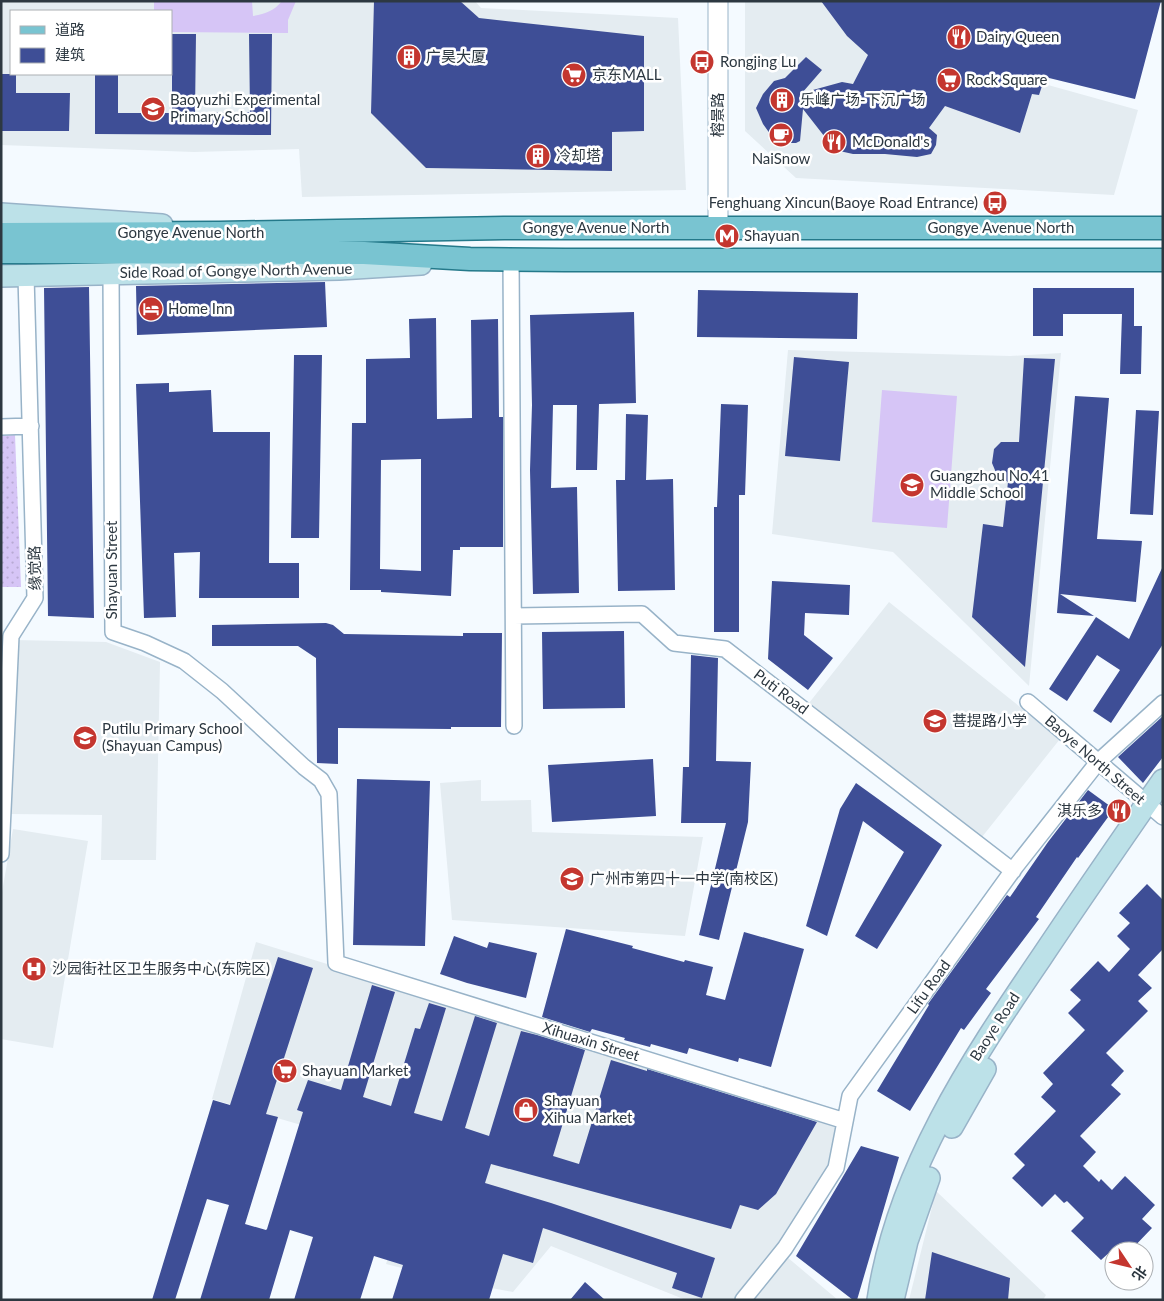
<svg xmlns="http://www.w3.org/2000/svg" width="1164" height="1301" font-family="Lato,'Noto Sans SC',sans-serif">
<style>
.built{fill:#e4ecf1;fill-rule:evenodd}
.green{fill:url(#green-dots)}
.pitch{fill:#d6c5f6}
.building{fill:#3e4e96;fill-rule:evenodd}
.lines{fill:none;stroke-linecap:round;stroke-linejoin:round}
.minor-casing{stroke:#98b3c8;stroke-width:18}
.tertiary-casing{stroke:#98b3c8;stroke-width:21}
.secondary-casing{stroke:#98b3c8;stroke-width:24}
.primary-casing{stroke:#24798a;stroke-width:25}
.minor{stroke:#fff;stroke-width:15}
.tertiary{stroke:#fff;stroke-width:19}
.secondary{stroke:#bce1e8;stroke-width:21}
.primary{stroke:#79c4d1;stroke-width:22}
.labels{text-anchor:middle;stroke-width:5;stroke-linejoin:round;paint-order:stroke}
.poi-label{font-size:15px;fill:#2d3841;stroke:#fff;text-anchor:start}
.street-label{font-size:15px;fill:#2d3841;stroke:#fff}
</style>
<defs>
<pattern id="green-dots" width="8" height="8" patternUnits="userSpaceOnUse" patternTransform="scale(1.25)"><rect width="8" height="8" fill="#d6c5f6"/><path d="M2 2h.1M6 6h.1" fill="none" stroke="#b8aad4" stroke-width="1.8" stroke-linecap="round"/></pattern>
</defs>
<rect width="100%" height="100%" fill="#f4faff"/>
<path class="built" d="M1 1H475L481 8 678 18 686 190 302 197 299 149 194 152 1 145ZM11 11H171V74H11Z
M745 1H945L1059 40 1048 85 1138 110 1114 195 796 178 745 131Z
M788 350 1010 356 1061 353 1029 686 893 552 772 534Z
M889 602 1060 739 982 837 809 703Z
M14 640 106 642 160 662 156 860H101L102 815 10 814Z
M481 780V801L531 800 532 832 703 837 685 936 452 920 440 783Z
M13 829 88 841 53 1048 1 1039V898Z
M256 942 838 1122 828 1167 779 1246 733 1300H686L551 1246 513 1292 449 1280 386 1264 418 1159 212 1099Z
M936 1191 1046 1295 1043 1300H909Z
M787 1257 838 1300H749Z"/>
<path class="green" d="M15 435 21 587H1V436Z"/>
<path class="pitch" d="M154 1H252L253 16C265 14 274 11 282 1H296L288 20V33L171 32V11H154Z
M882 390 957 396 947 528 872 522Z"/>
<path class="building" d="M374 1H460L479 18 644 36V131L612 132V171L426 168 371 113Z
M821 1H1161L1135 99 1045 77 1039 95 1032 94 1020 133 945 106 929 128 937 135 936 145 931 154 917 157 885 154H853L835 150 803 109 800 141 796 143H783L773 138 763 124 756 108 763 94 774 81 785 78 806 57 822 70 802 93 842 82 853 84 868 55 847 36Z
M172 34H196L195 113 250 112 249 34H272L271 135 95 134V74H118V113H172Z
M1 74H16V93H70L69 131H1Z
M325 282 327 327 137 335 136 286Z
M89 287 94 618 48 616 44 288Z
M1033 288H1134V326H1142L1141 374H1120L1122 314H1063V336H1033Z
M698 290 858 293 857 339 697 337Z
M634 312 636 403 599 404 597 470H576L577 405H553L551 488 577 487 579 593 533 594 530 470 532 405 530 315Z
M436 318 437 419 472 418 471 320 498 319 499 417H503V547H460V550H453L451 596 381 592V590H350L352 423H366V359L410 358 409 319ZM421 459V571L380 569 381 460Z
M294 355H322L319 538H291Z
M794 357 849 362 840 461 785 456Z
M1024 358 1055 359 1025 667 972 617 983 524 1003 527 1008 482 997 475 992 463 994 449 1001 442H1019Z
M169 383V392L211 390 213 432H270L269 563H299V598H199L200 552 174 553 176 617 144 618 136 384Z
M1075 396 1109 398 1097 539 1142 541 1136 602 1060 594 1094 616 1057 613Z
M721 404 748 405 745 495H739V632H714V507H717Z
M1136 410 1159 411 1153 515 1130 514Z
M626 414 648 415 646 480 673 479 675 590 618 591 616 480H625Z
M1163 566V644L1111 723 1093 711 1120 670 1097 655 1067 701 1049 689 1096 617 1129 639Z
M772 581 850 585 849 615 805 613 804 635 833 658 808 690 768 659Z
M326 623 333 625 344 634 463 636V633H502L501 727H451V729L338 728V764L317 763 316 658 298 646H212V625Z
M624 631 625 708 543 709 542 632Z
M691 655 718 658 716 761 751 762 748 822 719 940 699 935 726 823H681L683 767H689Z
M1163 716V757L1143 783 1118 757Z
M653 759 656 816 552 822 548 765Z
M357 779 430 781 425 946 353 945Z
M856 783 942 845 877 949 855 936 904 852 863 821 827 936 806 926 840 809Z
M1088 790 1114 809 1078 858 1077 857 1036 917 1039 919 986 989 991 993 964 1030 961 1028 910 1111 877 1091 929 1005 928 1004 1007 895 1010 897 1048 842Z
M1147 884 1163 900V949L1138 975 1152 988 1138 1001 1148 1011 1106 1053 1124 1071 1111 1085 1121 1094 1080 1136 1096 1152 1083 1166 1099 1182 1101 1179 1112 1190 1125 1176 1155 1205 1142 1219 1152 1228 1130 1251H1111L1101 1260 1071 1231 1084 1218 1067 1201 1064 1203 1055 1194 1042 1207 1012 1178 1025 1165 1014 1154 1056 1111 1041 1097 1053 1084 1043 1073 1085 1030 1068 1013 1081 1000 1070 990 1098 961 1109 972 1130 949 1117 936 1130 923 1119 913Z
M566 929 633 946 632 948 684 962 685 960 713 967 706 995 725 1000 744 932 804 949 771 1067 739 1058 738 1062 689 1048 687 1054 651 1044 650 1047 624 1040 625 1038 592 1029 590 1032 542 1017Z
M454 936 487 948 489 942 537 953 526 998 467 983 440 974Z
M278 957 313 968 266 1114 278 1117 245 1224 266 1230 267 1229 303 1112 297 1110 308 1080 341 1090 372 985 395 992 363 1097 391 1106 415 1028 420 1029 429 1003 446 1008 414 1113 442 1121 475 1016 497 1023 465 1128 489 1136 521 1031 537 1035 585 1050 553 1156 579 1164 611 1060 647 1071V1069L817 1122 776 1194 758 1210 740 1205 731 1229 491 1164 485 1183 551 1203 715 1258 702 1298 672 1288 677 1273 543 1228 533 1263 503 1254 489 1300H392L403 1265 374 1256 360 1300H294L313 1237 290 1230 269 1300H200L229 1205 207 1199 175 1300H152L213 1100 230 1105Z
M861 1146 899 1157 857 1300H853L796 1256Z
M932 1252 1010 1278 1008 1300H925Z
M585 1282 605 1300H570Z"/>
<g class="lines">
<defs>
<path id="minor" d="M511 259 514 726
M111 274 113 632 145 643 184 661 222 691 304 767 321 780 329 794 336 963 845 1121
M1 427 31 426
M514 616 642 614 674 643 725 649 1013 871
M1028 702 1163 817
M1 854 11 636 35 598 26 276
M743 1300 785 1248 836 1168 850 1096 1016 866 1098 762 1163 703"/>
<path id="tertiary" d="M718 1V228"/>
<path id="secondary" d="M1 214 162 225
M1 276 339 269 421 264
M952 1127 985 1069
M878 1300C897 1172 970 1062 1041 958 1081 898 1122 839 1163 780
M893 1300 907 1241 929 1178"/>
<path id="primary" d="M1 234 219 233 504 228H1163
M1 252 364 253 470 259 565 260H1163"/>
</defs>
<use href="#minor" class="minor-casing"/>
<use href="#tertiary" class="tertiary-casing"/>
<use href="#secondary" class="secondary-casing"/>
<use href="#primary" class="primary-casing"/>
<use href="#minor" class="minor"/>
<use href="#tertiary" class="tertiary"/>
<use href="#secondary" class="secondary"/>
<use href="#primary" class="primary"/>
</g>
<defs>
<symbol id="restaurant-disc" viewBox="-11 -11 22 22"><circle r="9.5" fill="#c4362f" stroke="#fff"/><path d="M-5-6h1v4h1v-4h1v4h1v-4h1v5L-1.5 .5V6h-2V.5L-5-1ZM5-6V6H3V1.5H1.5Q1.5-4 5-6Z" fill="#fff"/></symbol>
<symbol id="building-disc" viewBox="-11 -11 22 22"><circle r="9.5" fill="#c4362f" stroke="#fff"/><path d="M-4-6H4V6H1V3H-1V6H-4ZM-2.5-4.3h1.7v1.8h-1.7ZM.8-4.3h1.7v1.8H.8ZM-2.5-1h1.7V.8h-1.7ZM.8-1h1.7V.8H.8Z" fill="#fff"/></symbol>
<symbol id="bus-disc" viewBox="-11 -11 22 22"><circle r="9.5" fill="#c4362f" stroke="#fff"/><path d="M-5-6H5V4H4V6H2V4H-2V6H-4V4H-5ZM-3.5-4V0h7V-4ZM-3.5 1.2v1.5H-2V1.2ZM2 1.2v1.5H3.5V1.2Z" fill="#fff"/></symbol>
<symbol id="supermarket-disc" viewBox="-11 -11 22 22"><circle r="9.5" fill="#c4362f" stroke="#fff"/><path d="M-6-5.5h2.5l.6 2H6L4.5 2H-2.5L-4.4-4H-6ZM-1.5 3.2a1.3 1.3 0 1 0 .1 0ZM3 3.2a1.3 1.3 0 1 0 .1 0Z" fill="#fff"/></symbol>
<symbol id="school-disc" viewBox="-11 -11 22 22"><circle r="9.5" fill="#c4362f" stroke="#fff"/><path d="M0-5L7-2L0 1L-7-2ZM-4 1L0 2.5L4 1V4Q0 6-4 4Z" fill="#fff"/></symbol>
<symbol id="cafe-disc" viewBox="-11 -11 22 22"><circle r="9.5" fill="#c4362f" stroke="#fff"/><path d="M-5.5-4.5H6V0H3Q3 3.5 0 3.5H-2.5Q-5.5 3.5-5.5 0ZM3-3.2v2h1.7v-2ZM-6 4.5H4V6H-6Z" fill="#fff"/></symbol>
<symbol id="metro-disc" viewBox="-11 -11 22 22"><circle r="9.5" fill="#c4362f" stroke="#fff"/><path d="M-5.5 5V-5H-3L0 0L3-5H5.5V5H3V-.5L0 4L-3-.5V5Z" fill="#fff"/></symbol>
<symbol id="hotel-disc" viewBox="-11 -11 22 22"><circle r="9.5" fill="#c4362f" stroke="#fff"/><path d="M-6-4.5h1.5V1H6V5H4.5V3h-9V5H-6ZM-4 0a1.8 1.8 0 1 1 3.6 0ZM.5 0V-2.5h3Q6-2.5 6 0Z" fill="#fff"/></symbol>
<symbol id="hospital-disc" viewBox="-11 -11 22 22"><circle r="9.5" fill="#c4362f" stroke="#fff"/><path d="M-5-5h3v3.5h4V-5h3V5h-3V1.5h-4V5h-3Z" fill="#fff"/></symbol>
<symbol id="shop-disc" viewBox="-11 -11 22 22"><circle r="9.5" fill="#c4362f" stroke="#fff"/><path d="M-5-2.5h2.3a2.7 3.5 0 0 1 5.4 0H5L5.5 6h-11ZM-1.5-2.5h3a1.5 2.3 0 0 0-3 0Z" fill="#fff"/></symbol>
</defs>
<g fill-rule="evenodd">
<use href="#restaurant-disc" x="945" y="23" width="28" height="28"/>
<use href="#building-disc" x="395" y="43" width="28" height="28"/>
<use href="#bus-disc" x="688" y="48" width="28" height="28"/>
<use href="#supermarket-disc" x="560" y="61" width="28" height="28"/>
<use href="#supermarket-disc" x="935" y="66" width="28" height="28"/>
<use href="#building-disc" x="768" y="86" width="28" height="28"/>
<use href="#school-disc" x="139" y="95" width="28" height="28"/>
<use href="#cafe-disc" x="767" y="121" width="28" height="28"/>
<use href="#restaurant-disc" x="820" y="128" width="28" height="28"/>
<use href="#building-disc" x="524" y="142" width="28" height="28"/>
<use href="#bus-disc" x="981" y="189" width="28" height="28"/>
<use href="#metro-disc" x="713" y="222" width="28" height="28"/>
<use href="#hotel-disc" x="137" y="295" width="28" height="28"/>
<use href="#school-disc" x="898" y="471" width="28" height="28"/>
<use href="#school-disc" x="921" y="707" width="28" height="28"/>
<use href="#school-disc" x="71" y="724" width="28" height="28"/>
<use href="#restaurant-disc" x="1105" y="797" width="28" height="28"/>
<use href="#school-disc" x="558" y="865" width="28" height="28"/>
<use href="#hospital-disc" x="20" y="955" width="28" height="28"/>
<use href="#supermarket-disc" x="271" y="1057" width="28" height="28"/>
<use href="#shop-disc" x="512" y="1096" width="28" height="28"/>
</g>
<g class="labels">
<g class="poi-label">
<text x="976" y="42">Dairy Queen</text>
<text x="426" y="62">广昊大厦</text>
<text x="720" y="67">Rongjing Lu</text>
<text x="592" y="80">京东MALL</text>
<text x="966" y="85">Rock Square</text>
<text x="170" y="105">Baoyuzhi Experimental<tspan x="170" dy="17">Primary School</tspan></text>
<text x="800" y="105">乐峰广场-下沉广场</text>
<text x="852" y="147">McDonald's</text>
<text x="556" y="161">冷却塔</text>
<text x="781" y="164" text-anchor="middle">NaiSnow</text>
<text x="978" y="208" text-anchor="end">Fenghuang Xincun(Baoye Road Entrance)</text>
<text x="744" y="241">Shayuan</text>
<text x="168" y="314">Home Inn</text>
<text x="930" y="481">Guangzhou No.41<tspan x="930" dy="17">Middle School</tspan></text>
<text x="952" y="726">菩提路小学</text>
<text x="102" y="734">Putilu Primary School<tspan x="102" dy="17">(Shayuan Campus)</tspan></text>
<text x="1102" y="816" text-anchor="end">淇乐多</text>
<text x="590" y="884">广州市第四十一中学(南校区)</text>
<text x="52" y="974">沙园街社区卫生服务中心(东院区)</text>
<text x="302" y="1076">Shayuan Market</text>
<text x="544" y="1106">Shayuan<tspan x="544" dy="17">Xihua Market</tspan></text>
</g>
<g class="street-label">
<text transform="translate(718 115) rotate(-90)" y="5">榕景路</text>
<text x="596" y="233">Gongye Avenue North</text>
<text x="1001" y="233">Gongye Avenue North</text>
<text x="191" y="238">Gongye Avenue North</text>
<text transform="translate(236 271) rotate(-1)" y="5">Side Road of Gongye North Avenue</text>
<text transform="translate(35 568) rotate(-91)" y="5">缘觉路</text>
<text transform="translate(112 570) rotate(-90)" y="5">Shayuan Street</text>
<text transform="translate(781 692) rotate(37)" y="5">Puti Road</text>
<text transform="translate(1095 760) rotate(41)" y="5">Baoye North Street</text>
<text transform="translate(929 987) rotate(-54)" y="5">Lifu Road</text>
<text transform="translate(995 1027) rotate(-57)" y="5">Baoye Road</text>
<text transform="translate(591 1042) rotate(17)" y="5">Xihuaxin Street</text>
</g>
</g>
<rect width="1164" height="1301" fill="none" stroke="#2d3841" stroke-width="5"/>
<rect x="10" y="10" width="162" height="65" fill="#ffffff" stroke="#abafb3"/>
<rect x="20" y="26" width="25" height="8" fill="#79c4d1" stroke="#abafb3"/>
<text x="55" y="35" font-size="15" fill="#2d3841">道路</text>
<rect x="20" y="48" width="25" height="15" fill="#3e4e96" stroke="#abafb3"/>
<text x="55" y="60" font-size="15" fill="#2d3841">建筑</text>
<g transform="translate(1129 1266) rotate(125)"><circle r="24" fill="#ffffff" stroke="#abafb3"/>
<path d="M0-4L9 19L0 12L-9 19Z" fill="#c4362f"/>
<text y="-8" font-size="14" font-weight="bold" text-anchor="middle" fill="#2d3841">北</text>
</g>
</svg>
